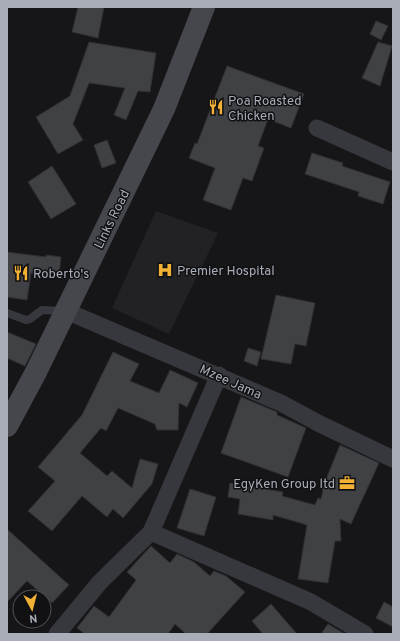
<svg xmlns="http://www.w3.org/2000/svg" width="400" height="641" font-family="Overpass,sans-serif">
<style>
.built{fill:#222225}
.building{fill:#404145;stroke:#303034}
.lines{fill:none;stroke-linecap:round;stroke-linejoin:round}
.service{stroke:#37383d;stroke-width:8}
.minor{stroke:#37383d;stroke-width:17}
.secondary{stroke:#45474d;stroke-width:22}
.labels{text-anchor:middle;stroke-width:3;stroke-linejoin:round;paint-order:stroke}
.poi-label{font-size:13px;fill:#a8adb8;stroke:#111113;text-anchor:start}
.street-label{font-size:13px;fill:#a8adb8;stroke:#111113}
</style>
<rect width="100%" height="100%" fill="#161618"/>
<path class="built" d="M156 211 218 233 169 334 112 308Z"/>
<path class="building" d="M78 7H104L98 38 72 32Z
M376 21 388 26 381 40 370 34Z
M89 42 156 53 150 92 138 91 126 120 114 115 125 88 89 83 73 124 83 140 58 154 36 117 70 96Z
M378 42 392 46 380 86 362 78Z
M227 66 304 94 291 128 268 119 258 146 264 148 252 181 243 178 231 210 203 200 215 168 189 158 195 143 197 144Z
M107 140 116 163 102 168 94 145Z
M312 153 343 163 342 166 390 182 383 204 358 196 359 192 305 174Z
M52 166 76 204 51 219 28 182Z
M7 252 46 257V255L61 257 59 276 31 273 27 300 7 297Z
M276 295 315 303 306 346 295 344 291 364 261 359Z
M7 332 36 344 25 366 7 358Z
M248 348 261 352 257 366 244 361Z
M113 352 139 364 130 381 159 393 170 370 198 383 187 407 179 403 178 430H157L155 424 118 408 106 431 101 428 80 453 107 476 112 471 132 488 140 459 158 464 152 484 123 518 113 509 107 517 82 496 52 531 28 511 55 481 38 467 82 415Z
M241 397 277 412V415L306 428 288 477 221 453Z
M340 445 379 463 351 524 340 519 341 541H335L328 583 298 579 307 525 273 515V520L238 514 240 499 228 497 230 483 283 492 282 496 315 505 318 498 321 499 323 490 322 489Z
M190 489 216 497 204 536 177 528Z
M7 529 69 585 52 603 27 581 7 602Z
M151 546 170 563 177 554 194 562 210 576 214 571 226 576 245 592 207 634H186L175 624 168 634H85L77 628 94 606 109 617 136 580 127 572Z
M384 602 393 607V627L376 618Z
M271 604 297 634H263L252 621Z
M328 624 345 634H321Z"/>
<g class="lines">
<path class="service" d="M7 313 26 320 30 319 42 310 63 311"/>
<path class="minor" d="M317 128 393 162
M66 311 281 403 320 424 393 459
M151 532 311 602 365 634
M57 634 100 582 151 532 219 375"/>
<path class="secondary" d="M7 426 36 372 164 109 204 7"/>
</g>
<defs>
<symbol id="restaurant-bare" viewBox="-9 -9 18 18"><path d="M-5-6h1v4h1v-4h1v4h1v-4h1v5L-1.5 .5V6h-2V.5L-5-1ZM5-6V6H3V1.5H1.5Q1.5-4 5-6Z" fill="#f2b134" stroke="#111113" stroke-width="2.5" paint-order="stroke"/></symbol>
<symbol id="hospital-bare" viewBox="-9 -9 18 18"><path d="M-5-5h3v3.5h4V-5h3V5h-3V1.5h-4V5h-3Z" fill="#f2b134" stroke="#111113" stroke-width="2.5" paint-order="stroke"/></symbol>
<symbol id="office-bare" viewBox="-9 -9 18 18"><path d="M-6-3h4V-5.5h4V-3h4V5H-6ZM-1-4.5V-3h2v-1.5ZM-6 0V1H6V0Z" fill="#f2b134" stroke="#111113" stroke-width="2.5" paint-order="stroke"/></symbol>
</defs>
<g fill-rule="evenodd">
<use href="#restaurant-bare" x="205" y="96" width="22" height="22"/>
<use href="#hospital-bare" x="154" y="259" width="22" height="22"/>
<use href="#restaurant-bare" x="10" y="262" width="22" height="22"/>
<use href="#office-bare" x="336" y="472" width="22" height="22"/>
</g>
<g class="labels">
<g class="poi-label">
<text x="228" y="105">Poa Roasted<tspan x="228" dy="15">Chicken</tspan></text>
<text x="177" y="275">Premier Hospital</text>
<text x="33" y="278">Roberto's</text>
<text x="335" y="488" text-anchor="end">EgyKen Group ltd</text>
</g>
<g class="street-label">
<text transform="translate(111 219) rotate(-64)" y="5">Links Road</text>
<text transform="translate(231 381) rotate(24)" y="5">Mzee Jama</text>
</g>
</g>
<rect width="400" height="641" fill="none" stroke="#a8adb8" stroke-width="16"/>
<g transform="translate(32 609) rotate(173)"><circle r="19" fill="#111113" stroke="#4d4f55"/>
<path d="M0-3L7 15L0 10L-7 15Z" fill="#f2b134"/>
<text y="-6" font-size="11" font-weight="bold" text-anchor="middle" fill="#a8adb8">N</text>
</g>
</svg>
